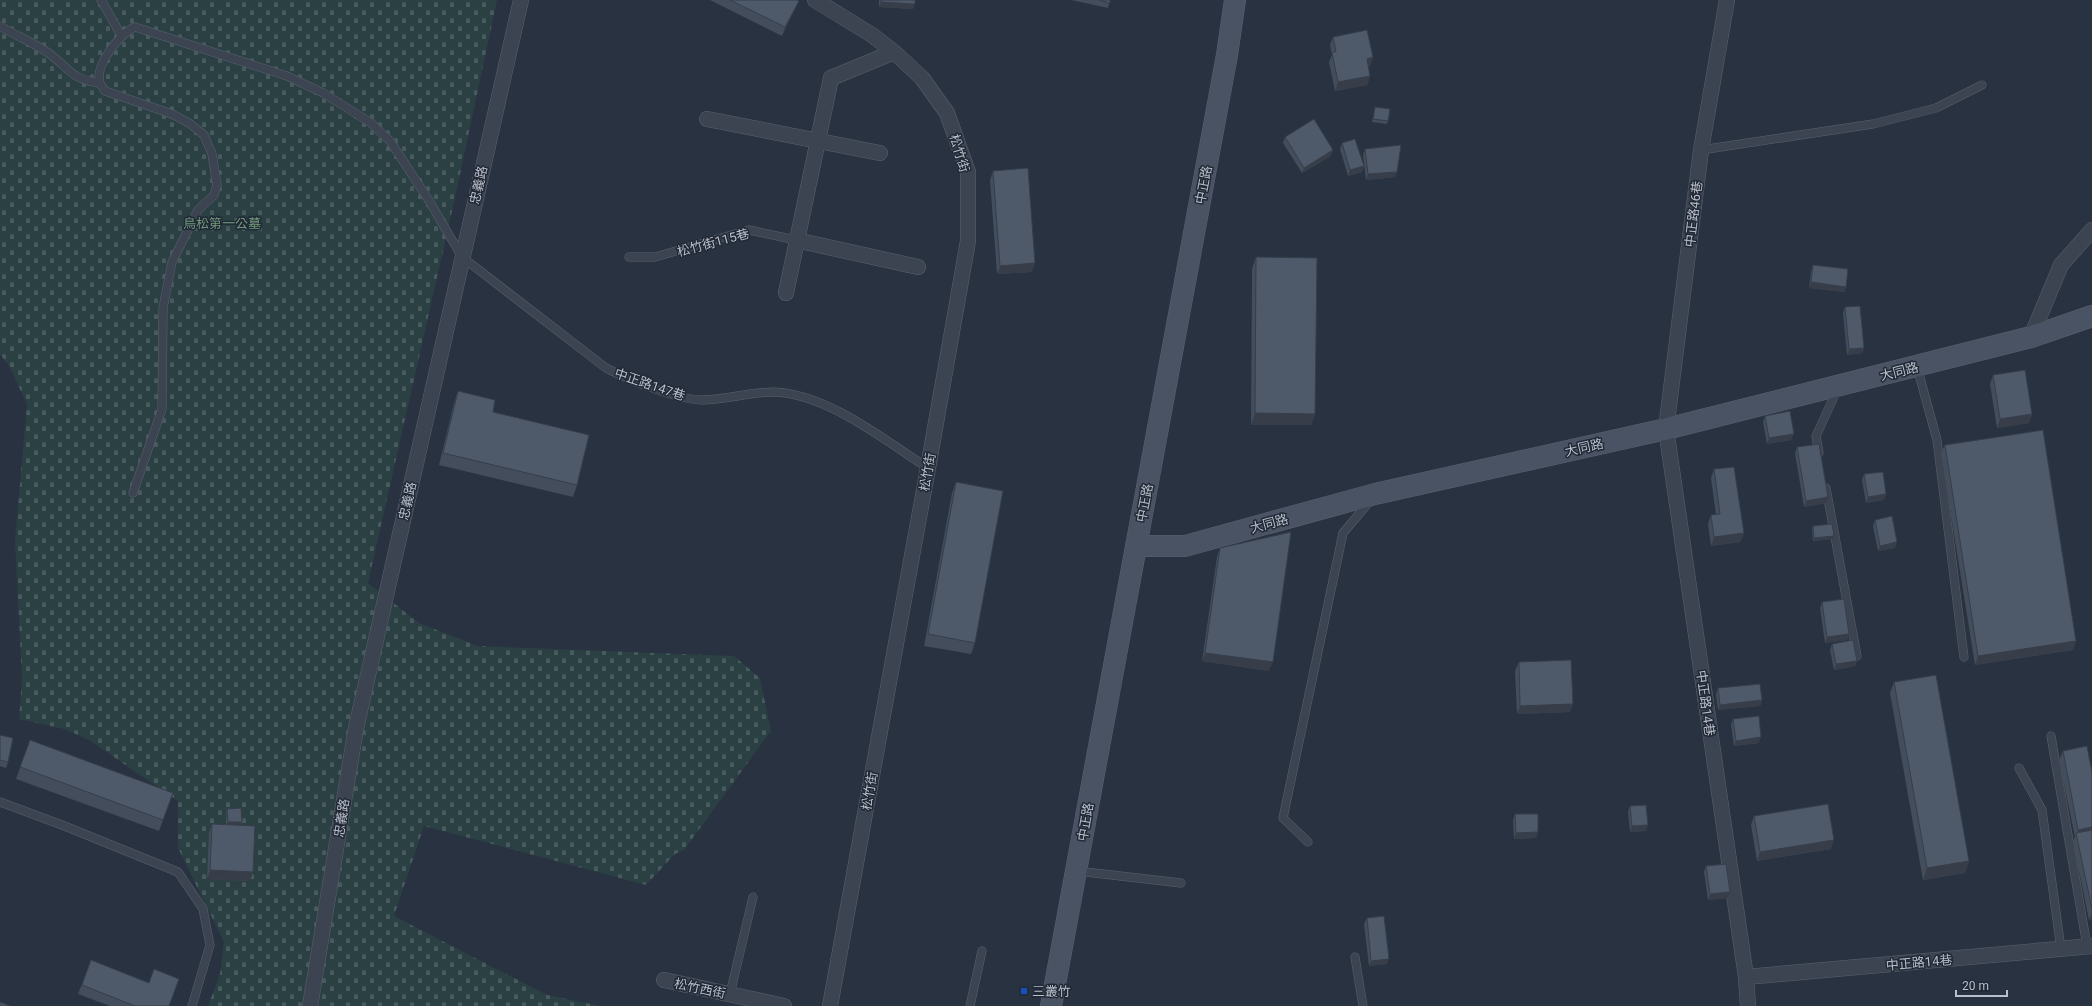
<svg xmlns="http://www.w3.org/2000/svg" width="2092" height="1006" font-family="Roboto,'Noto Sans TC',sans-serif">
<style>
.cemetery{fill:url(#cemetery-stones)}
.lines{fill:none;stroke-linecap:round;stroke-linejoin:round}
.lane-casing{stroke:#5a626e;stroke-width:9}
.street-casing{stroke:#5a626e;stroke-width:16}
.secondary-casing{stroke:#5a626e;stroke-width:22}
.lane{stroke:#3c4451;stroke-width:8}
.street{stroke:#3c4451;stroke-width:15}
.secondary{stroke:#4a5364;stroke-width:21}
.wall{fill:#434d5b}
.shaded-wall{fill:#373e4a}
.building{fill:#4e596a;stroke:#373e4a}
.transit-dot{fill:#1a4fb4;stroke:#212936;stroke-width:1.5}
.labels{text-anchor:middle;stroke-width:3;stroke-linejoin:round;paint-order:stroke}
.street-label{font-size:13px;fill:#b9bfcb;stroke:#212936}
.park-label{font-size:13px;fill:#719b7c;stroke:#212936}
.poi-label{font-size:13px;fill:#b9bfcb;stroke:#212936;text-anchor:start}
</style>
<defs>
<pattern id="cemetery-stones" width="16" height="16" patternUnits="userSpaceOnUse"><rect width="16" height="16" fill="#2b4043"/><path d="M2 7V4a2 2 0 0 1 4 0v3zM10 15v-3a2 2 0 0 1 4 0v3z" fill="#485a5d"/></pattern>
</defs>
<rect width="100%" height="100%" fill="#283241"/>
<path class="cemetery" d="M0 0H497L455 198 368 583 419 623 478 646 734 656 760 678 771 731 684 850 675 854 646 885 424 826 394 916 547 995 601 1006H208L220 974 224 942 178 848V801L89 740 64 729 19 719 22 679 15 541 27 404 9 366 0 354Z"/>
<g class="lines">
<defs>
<path id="lane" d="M101 0 121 35
M0 26C15 35 32 42 47 52 70 68 69 79 100 83
M1701 150 1873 124 1936 108 1982 85
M629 257H655L749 230 796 240
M1917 367 1937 440 1964 657
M1819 453 1816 436 1838 388
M1826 488 1857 656
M133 493 162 409 163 308 172 262 198 210 214 195 217 185 212 154 204 135 189 123 172 114 105 91C104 89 101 86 100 83 94 66 120 33 135 27L287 76 323 93 371 123 390 141 428 199 462 257 606 368C629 380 676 399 701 400 725 400 750 392 774 392 828 394 884 440 928 468
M2051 736 2087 946
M2019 768 2042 810 2061 949
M0 802 62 825 178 872 203 909 210 945 192 1006
M1308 842 1283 818 1343 533 1370 501
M1077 871 1181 883
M1355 957 1363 1006
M730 994 753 897
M970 1006 982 951"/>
<path id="street" d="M815 0 872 35 894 52 922 78 947 113 968 172V241L928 468 830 1006
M1727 0 1701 150 1666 429 1746 977 1748 1006
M707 119 880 153
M796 240 918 267
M786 293 831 78 894 52
M2031 337 2061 265 2092 230
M1746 977 2092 946
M664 980 784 1006
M310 1006 356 728 521 0"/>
<path id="secondary" d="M1136 546H1185L1375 494 1666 429 2031 337 2092 316
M1051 1006 1227 55 1235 0"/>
</defs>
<use href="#lane" class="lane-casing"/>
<use href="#street" class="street-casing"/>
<use href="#secondary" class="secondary-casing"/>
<use href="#lane" class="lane"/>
<use href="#street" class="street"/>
<use href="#secondary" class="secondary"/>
</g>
<path class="wall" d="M710 0H797L795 9 782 36Z
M879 0H915L913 9 879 7Z
M1071 0H1110L1108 8Z
M1333 37 1373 57 1370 66H1368L1370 76 1367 85 1335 91 1329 62 1332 55 1330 45Z
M1375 107 1388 121 1387 124 1372 122Z
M1285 137 1331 156 1302 173 1283 143Z
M1342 143 1364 166 1362 172 1348 176 1340 149Z
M1365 149 1397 172 1395 177 1366 180 1363 155Z
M993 171 1032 272 997 274 990 180Z
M1256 257 1315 414 1311 425H1251L1252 269Z
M1813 265 1846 287 1844 292 1809 288 1811 271Z
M1845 307 1864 348 1862 353 1847 355 1843 313Z
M1993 375 2032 414 2029 423 1997 428 1990 384Z
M458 391 493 412 577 485 573 497 439 465 454 403Z
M1765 416 1791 440 1767 444 1763 422Z
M1945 445 2076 641 2073 650 1975 665 1941 453Z
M1797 447 1826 503 1804 507 1795 453Z
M1714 469 1744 533 1740 542 1711 546 1708 524 1711 515H1716L1711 478Z
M1864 474 1886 494 1884 500 1866 503 1862 480Z
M956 482 975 643 971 654 924 646 952 493Z
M1875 520 1895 548 1878 551 1873 526Z
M1813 526 1834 536 1833 539 1813 541 1812 529Z
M1220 548 1269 671 1202 661 1217 557Z
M1822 602 1849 634 1847 640 1825 643 1820 608Z
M1832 644 1857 661 1855 666 1834 670 1830 650Z
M1519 662 1570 712 1517 714 1515 671Z
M1894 682 1969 861 1965 873 1923 880 1890 693Z
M1718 688 1762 700 1760 706 1718 710 1716 694Z
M1733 719 1759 743 1734 746 1731 725Z
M0 735 8 762 6 768 0 766Z
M30 740 173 793 159 831 16 779Z
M2063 751 2092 772V919L2089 920 2073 841 2075 837 2059 760Z
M1630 806 1646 831 1630 832 1628 811Z
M227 809 242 822 241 825H232L253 872 250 881 207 879 209 833 212 824 227 825 226 812Z
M1515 814 1538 832 1536 838 1514 839 1513 820Z
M1754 816 1831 849 1757 861 1751 825Z
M1706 866 1727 898 1708 900 1704 872Z
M1367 918 1387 964 1369 966 1364 924Z
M91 960 149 983 169 1006H110L78 994Z"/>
<path class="shaded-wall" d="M799 1 795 9 782 36 785 27Z
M881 2 915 4 913 9 879 7Z
M1373 57 1370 66 1364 67 1367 59Z
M1370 76 1367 85 1335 91 1338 82Z
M1333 150 1331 156 1302 173 1304 168Z
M1364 166 1362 172 1348 176 1350 170Z
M1397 172 1395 177 1366 180 1368 174Z
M1035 263 1032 272 997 274 1000 266Z
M1811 282 1846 287 1844 292 1809 288Z
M1864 348 1862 353 1847 355 1849 349Z
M1255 413 1315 414 1311 425H1251Z
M2032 414 2029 423 1997 428 2000 419Z
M1794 434 1791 440 1767 444 1769 438Z
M1886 494 1884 500 1866 503 1868 497Z
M1828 497 1826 503 1804 507 1806 501Z
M1744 533 1740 542 1711 546 1714 537Z
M1834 536 1833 539 1813 541 1814 538Z
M1897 542 1895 548 1878 551 1880 546Z
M1849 634 1847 640 1825 643 1827 637Z
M2076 641 2073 650 1975 665 1978 656Z
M1205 653 1273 662 1269 671 1202 661Z
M1857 661 1855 666 1834 670 1836 664Z
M1762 700 1760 706 1718 710 1720 705Z
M1573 704 1570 712 1517 714 1520 706Z
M1761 737 1759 743 1734 746 1736 741Z
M228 822H242L241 825H227Z
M1648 825 1646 831 1630 832 1632 826Z
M2092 827V835L2077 834 2078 830Z
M1538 832 1536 838 1514 839 1516 833Z
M1834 840 1831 849 1757 861 1760 852Z
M1969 861 1965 873 1923 880 1927 868Z
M210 870 253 872 250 881 207 879Z
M1730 892 1727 898 1708 900 1710 894Z
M2092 913V919L2089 920Z
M1389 959 1387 964 1369 966 1371 961Z"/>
<path class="building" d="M730 0H797L799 1 785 27Z
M881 0H915V4L881 2Z
M1099 0H1110V3Z
M1367 30 1373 57 1367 59 1370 76 1338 82 1332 53 1336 51 1333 37Z
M1375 107 1390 109 1388 121 1373 119Z
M1314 119 1333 150 1304 168 1285 137Z
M1355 139 1364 166 1350 170 1342 143Z
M1401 145 1397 172 1368 174 1365 149Z
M1028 168 1035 263 1000 266 993 171Z
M1256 257 1317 258 1315 414 1255 413Z
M1813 265 1848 269 1846 287 1811 282Z
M1860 306 1864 348 1849 349 1845 307Z
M2025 370 2032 414 2000 419 1993 375Z
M458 391 495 400 493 412 589 435 577 485 443 453Z
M1790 411 1794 434 1769 438 1765 416Z
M2043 430 2076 641 1978 656 1945 445Z
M1819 444 1828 497 1806 501 1797 447Z
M1734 467 1744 533 1714 537 1711 515 1720 514 1714 469Z
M1883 472 1886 494 1868 497 1864 474Z
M956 482 1003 491 975 643 928 634Z
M1892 516 1897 542 1880 546 1875 520Z
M1832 524 1834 536 1814 538 1813 526Z
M1291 532 1273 662 1205 653 1220 548Z
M1844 599 1849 634 1827 637 1822 602Z
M1853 640 1857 661 1836 664 1832 644Z
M1571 660 1573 704 1520 706 1519 662Z
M1936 675 1969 861 1927 868 1894 682Z
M1760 684 1762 700 1720 705 1718 688Z
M1759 716 1761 737 1736 741 1733 719Z
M0 735 13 738 8 762 0 760Z
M30 740 173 793 163 820 20 767Z
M2087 746 2092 772V827L2078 830 2063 751Z
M1828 804 1834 840 1760 852 1754 816Z
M1646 805 1648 825 1632 826 1630 806Z
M241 808 242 822H228L227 809Z
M1515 814H1538V832L1516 833Z
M212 824 255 826 253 872 210 870Z
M2092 830V909L2076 833Z
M1726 864 1730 892 1710 894 1706 866Z
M1384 916 1389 959 1371 961 1367 918Z
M91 960 149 983 154 969 179 979 169 1006H135L82 985Z
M0 1002 10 1006H0Z"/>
<rect class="transit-dot" x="1020" y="987" width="8" height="8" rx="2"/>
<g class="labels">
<g class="street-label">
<text transform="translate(960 153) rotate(73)" y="5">松竹街</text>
<text transform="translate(478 185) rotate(-77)" y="5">忠義路</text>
<text transform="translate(1203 185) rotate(-79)" y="5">中正路</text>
<text transform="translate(1693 214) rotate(-83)" y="5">中正路46巷</text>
<text transform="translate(713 242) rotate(-15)" y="5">松竹街115巷</text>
<text transform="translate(1899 371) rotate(-14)" y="5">大同路</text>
<text transform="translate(650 384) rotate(19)" y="5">中正路147巷</text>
<text transform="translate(1584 447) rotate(-13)" y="5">大同路</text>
<text transform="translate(927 472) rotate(-80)" y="5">松竹街</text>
<text transform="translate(407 501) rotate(-77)" y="5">忠義路</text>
<text transform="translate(1144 503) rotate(-79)" y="5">中正路</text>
<text transform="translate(1269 523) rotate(-15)" y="5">大同路</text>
<text transform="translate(1706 703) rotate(82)" y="5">中正路14巷</text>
<text transform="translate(869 791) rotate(-80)" y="5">松竹街</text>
<text transform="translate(341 818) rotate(-81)" y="5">忠義路</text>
<text transform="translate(1085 822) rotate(-80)" y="5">中正路</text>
<text transform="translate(1919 962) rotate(-5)" y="5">中正路14巷</text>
<text transform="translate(700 988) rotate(12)" y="5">松竹西街</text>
</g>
<g class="park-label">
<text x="222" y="228">鳥松第一公墓</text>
</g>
<g class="poi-label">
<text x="1032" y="996">三叢竹</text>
</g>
</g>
<path d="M1956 990v6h51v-6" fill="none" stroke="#b9bfcb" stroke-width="2"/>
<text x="1962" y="990" font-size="12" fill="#b9bfcb" stroke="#212936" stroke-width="3" paint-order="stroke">20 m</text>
</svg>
